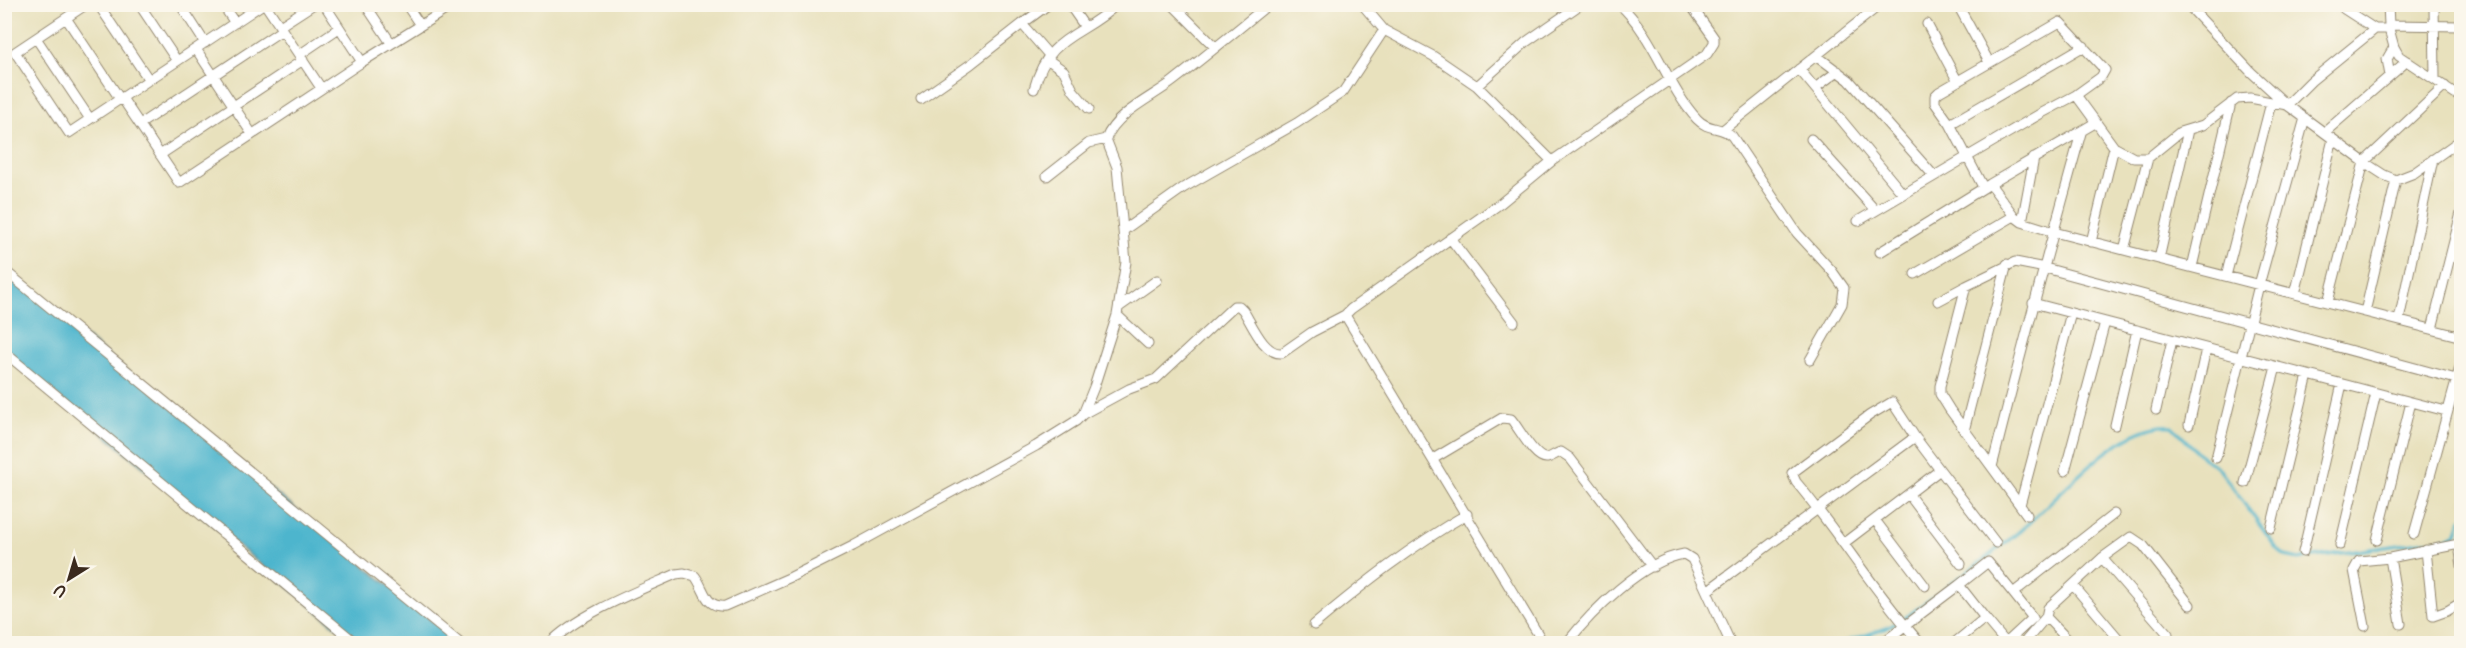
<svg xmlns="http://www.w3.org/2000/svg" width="2466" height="648" font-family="Pangolin,sans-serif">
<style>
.water{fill:#4eb5cd;stroke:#447076;stroke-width:1.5}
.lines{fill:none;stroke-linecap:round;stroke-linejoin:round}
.stream{stroke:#4eb5cd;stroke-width:3}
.minor-casing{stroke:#92866e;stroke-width:11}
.minor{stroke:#fff;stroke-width:9}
</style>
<rect width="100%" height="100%" fill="#fbf7ec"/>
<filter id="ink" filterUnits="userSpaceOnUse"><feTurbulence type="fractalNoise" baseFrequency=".0167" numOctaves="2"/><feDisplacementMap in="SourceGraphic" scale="12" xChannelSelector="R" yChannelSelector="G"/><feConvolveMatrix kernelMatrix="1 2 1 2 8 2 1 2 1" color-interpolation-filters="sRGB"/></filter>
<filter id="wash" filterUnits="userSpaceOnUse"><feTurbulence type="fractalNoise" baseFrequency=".008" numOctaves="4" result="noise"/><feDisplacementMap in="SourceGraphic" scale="24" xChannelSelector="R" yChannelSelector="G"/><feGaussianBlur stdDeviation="1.35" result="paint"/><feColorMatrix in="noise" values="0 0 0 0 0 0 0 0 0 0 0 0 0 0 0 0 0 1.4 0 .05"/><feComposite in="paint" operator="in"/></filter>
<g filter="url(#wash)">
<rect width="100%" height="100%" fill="#e8e1bd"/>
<path class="water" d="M4 270 459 643H356L5 353Z"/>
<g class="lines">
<path class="stream" d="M1840 644 1887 628 1906 617C1942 590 1980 564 2015 535 2055 503 2118 421 2172 426L2204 459 2217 466 2277 549 2285 556 2299 559 2449 538 2456 535 2462 518"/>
</g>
</g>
<g filter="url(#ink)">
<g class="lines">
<defs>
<path id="minor" d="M87 4 15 52 69 133 263 4
M98 4 149 80
M139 4 177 61
M180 4 205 43
M222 4 235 23
M265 4 321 88
M324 4 362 62 455 4
M365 4 391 43
M406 4 420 25
M1069 4 1085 27
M1172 4 1215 47
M1362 4 1384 30 1433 56 1477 86 1526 42 1581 4
M1619 4C1654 35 1666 85 1697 119 1708 131 1722 126 1732 136L1797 233 1832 271 1844 288 1842 304 1810 360
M2187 4 2251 72 2287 105 2311 81 2375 29
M2343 4 2344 9 2375 29H2389V25L2462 26
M2388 4 2389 25
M2434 4 2435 78
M1960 9 1989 62
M66 18 120 99
M1022 24 1049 4
M1927 24 1957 80
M280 26 314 4
M2389 29 2394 47 2399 56 2462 98
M36 38 90 119
M196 49 252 134
M299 55 339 28
M1817 56 1849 80 1934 176
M1047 59 1064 71 1073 90 1089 109
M1799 69 1903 194
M2390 76 2387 59 2394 47
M1477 86 1552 161
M1815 88 1838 71
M1034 89C1049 33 1082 38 1117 4
M122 98 179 183 362 62
M921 99 971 64 1022 24 1049 55
M140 124 282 30
M1950 124 2084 46
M1724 129 1881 4
M2325 132 2407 61
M1811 139 1875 210
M160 155 303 60
M1047 176 1089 143 1106 139
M1990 184 2095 123
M1983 187 1950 124 1935 103V96L1939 92 2060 22 2105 70 2101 77 2076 95
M1858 221 2040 114 2076 95 2114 147 2134 158H2148L2180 132 2203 125 2237 99 2250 98 2287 105 2364 162 2384 175 2396 180 2414 173 2462 139
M2022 222 2034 158
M1124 230 1183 188 1297 123 1343 92 1384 30
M1450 238 1514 322
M2091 242 2114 147
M2124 250 2148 158
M1880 252 1990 184 2014 216 2022 222 2054 232 2462 337
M2159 259 2188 130
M2192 267 2231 103
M4 270 461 644
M1915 274 2014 216
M2226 276 2271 103
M2295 294 2333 139
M1938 301 1966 286
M2328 302 2364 162 2445 86
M2033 303 2446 411
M1119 307 1157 280
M2365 312 2396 180
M1117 315 1148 344
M2399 320 2433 159
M2432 329 2462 209
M4 352 357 644
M2156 410 2172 340
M1083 414 1129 389 1156 379 1234 306H1239L1243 310C1252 324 1264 355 1282 353L1312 332 1345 315
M2115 425 2137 330
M2189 425 2206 349
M1964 431 2007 264
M2216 458 2259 285 2305 118
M1433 459 1502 418 1511 419C1519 428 1535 460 1547 458 1552 457 1556 453 1561 452L1570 458 1653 567
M1992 467C2020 355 2050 244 2081 133
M2065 471 2105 322
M2245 483 2276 367
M1909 495 1961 564
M2020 505 2071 313
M2027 515 1950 410 1940 394V386L1966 286 2015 262 2045 268 2456 379
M1875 520 1925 586
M2271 528 2308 375
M2414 534 2462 360
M2377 540 2411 402
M1844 543 1940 470 1996 543
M2459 544 2462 566
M2340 545 2376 393
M2426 550 2433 616 2447 611 2462 602
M2303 552 2342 384
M2102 558 2168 634
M2390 558 2401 624
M1959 585 1988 562 2013 593
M2073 585 2123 644
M1707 591 1915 437
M1985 618 2006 643 2033 618 2013 593 2114 514
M1314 625C1364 583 1410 547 1467 514
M2365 626 2354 570 2359 561 2390 558 2459 544 2462 542
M549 644C578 614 638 591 676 574L684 573 695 576C705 589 705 608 725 606L791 577 853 546 1036 446 1076 421 1083 414 1094 387 1117 315 1126 262 1117 167 1106 139C1116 113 1151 98 1172 82 1205 57 1237 30 1269 4
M1544 644 1345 315 1351 309 1501 203 1552 161 1707 54 1714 43V38L1690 4
M1566 644C1592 611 1642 561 1684 554L1692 559 1731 644
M1881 644 1959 585 1985 618 1953 644
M1921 644C1875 593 1840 534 1796 482L1792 473 1870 415 1892 402 1915 437 1940 470
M2023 644 2046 617
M2072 644 2046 617 2048 608 2102 558 2131 537 2143 545 2190 605"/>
</defs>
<use href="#minor" class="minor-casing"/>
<use href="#minor" class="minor"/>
</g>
</g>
<rect width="2466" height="648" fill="none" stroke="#fbf7ec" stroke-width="24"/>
<g transform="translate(69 579) rotate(217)" stroke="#fbf7ec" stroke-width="4.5" paint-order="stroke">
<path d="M0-4.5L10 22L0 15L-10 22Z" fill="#3b2a1e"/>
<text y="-9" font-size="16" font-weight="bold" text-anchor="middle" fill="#3b2a1e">U</text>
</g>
</svg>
